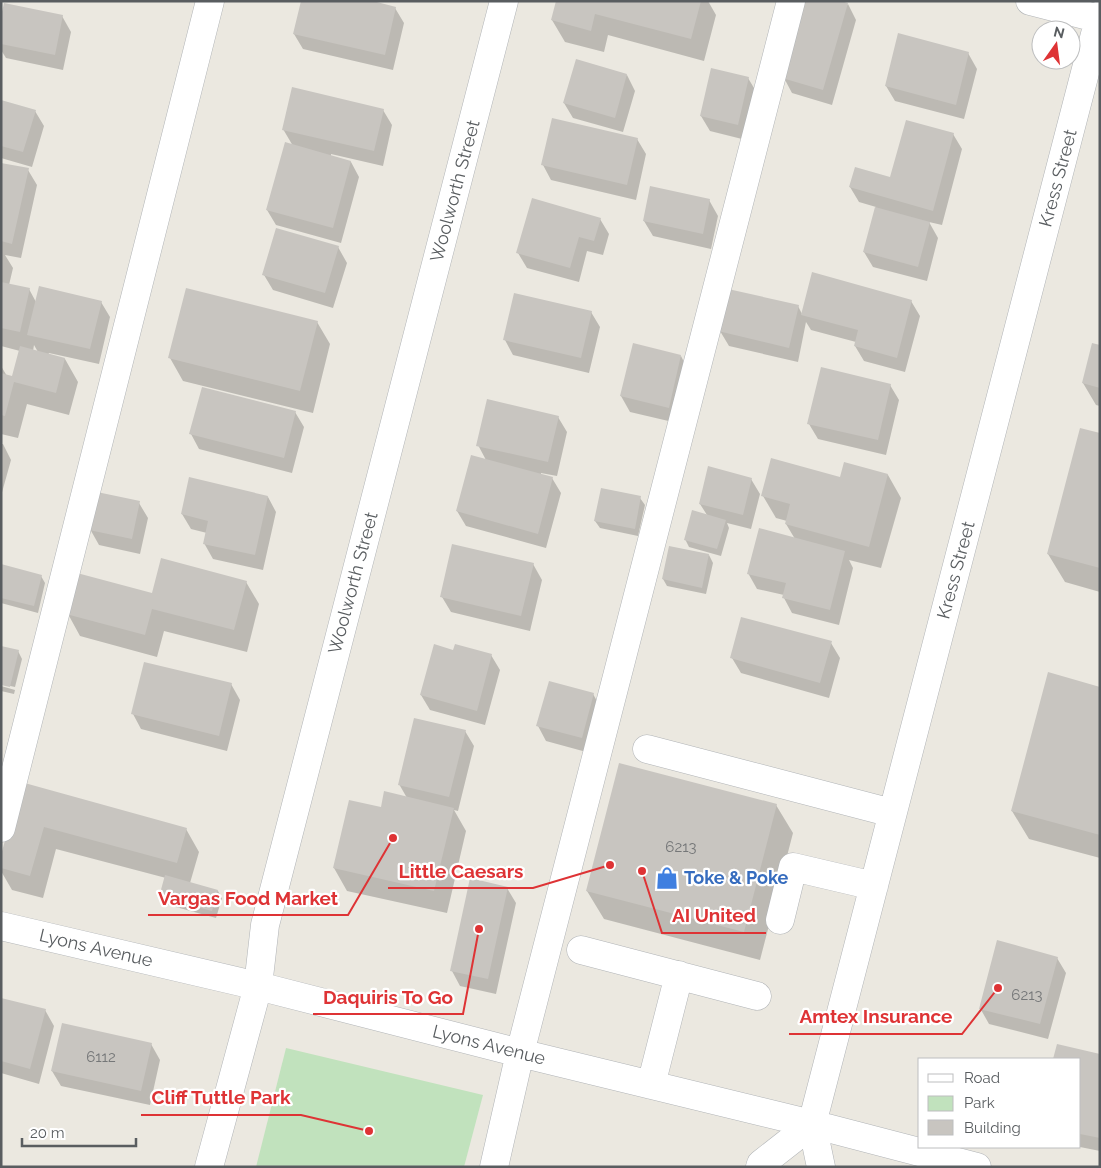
<svg xmlns="http://www.w3.org/2000/svg" width="1101" height="1168" font-family="Raleway,sans-serif">
<style>
.green{fill:#c1e2bd}
.shadow{fill:#0003;fill-rule:evenodd}
.building{fill:#c8c5c0}
.lines{fill:none;stroke-linecap:round;stroke-linejoin:round}
.minor-casing{stroke:#b1b4b7;stroke-width:29}
.minor{stroke:#fff;stroke-width:28}
.labels{text-anchor:middle;stroke-width:4.5;stroke-linejoin:round;paint-order:stroke}
.number-label{font-size:15px;fill:#757778}
.street-label{font-size:18px;fill:#595d60;stroke:#fff}
.shop-label{font-size:18px;font-weight:bold;fill:#366cbe;stroke:#fff;text-anchor:start}
.leader{fill:none;stroke:#de3335;stroke-width:2}
.callout-dot{fill:#de3335;stroke:#fff;stroke-width:2}
.callout-label{font-size:19px;text-anchor:middle;font-weight:bold;fill:#de3335;stroke:#fff;stroke-width:4.5;stroke-linejoin:round;paint-order:stroke}
</style>
<rect width="100%" height="100%" fill="#ebe8e0"/>
<path class="green" d="M286 1048 483 1095 464 1167H256Z"/>
<path class="shadow" d="M557 1H708L716 15 704 61 608 35 604 52 565 42 552 20Z
M848 4 856 20 832 105 792 93 784 78Z
M395 8 404 23 393 70 303 49 294 34Z
M62 16 71 32 63 70 6 58 1 50V22Z
M968 53 977 69 964 119 895 101 886 86Z
M627 75 635 91 623 132 573 118 564 103Z
M748 78 757 93 746 140 710 131 701 116Z
M1 101 35 111 44 126 32 167 1 158Z
M383 110 392 125 383 166 331 154V156L351 162 359 177 341 243 276 225 267 210 293 146 283 129Z
M953 134 962 149 942 225 929 222 938 238 927 281 873 267 864 252 876 207 859 202 850 187 891 178Z
M637 139 646 154 636 200 551 180 543 165Z
M1 164 28 170 37 185 21 258 5 255 13 268 9 285 29 289 36 302H101L110 317 99 364 49 353 48 355 65 359 78 382 69 415 27 404 18 438 1 434V366L7 376 13 377 20 351 1 346ZM34 345 38 352 33 351Z
M709 200 718 216 711 249 653 236 644 221Z
M600 219 609 234 603 255 587 251 579 282 527 268 518 253Z
M338 247 347 263 333 308 273 290 264 275Z
M911 301 920 316 905 372 864 361 855 346 856 342 811 330 806 322 798 362 729 346 720 331 798 306 802 314Z
M591 312 600 327 589 373 513 355 505 340Z
M317 322 330 344 313 413 183 381 170 358Z
M1100 346V406L1096 405 1083 383Z
M681 356 689 372 677 423 630 412 621 396Z
M890 385 899 400 886 455 818 439 809 424Z
M295 412 304 427 292 473 199 449 191 434Z
M558 417 567 432 557 476 541 473V475L552 478 561 493 546 548 466 526 457 511 486 460 478 445Z
M1100 434V592L1065 582 1048 554Z
M1 444H3L11 460 1 496Z
M845 464 888 475 901 498 881 568 849 560 853 568 839 625 792 613 784 598V595L757 589 748 573 795 539 786 524 787 521 776 518 763 496 841 478Z
M751 479 760 494 751 529 727 523 729 528 721 556 689 547 685 539 707 515 700 504Z
M268 497 276 512 263 570 213 559 204 543 207 533 191 529 182 514Z
M640 498 645 505 638 536 600 528 595 521Z
M139 503 148 518 140 554 99 545 90 529Z
M709 555 713 563 706 594 667 586 663 579Z
M533 564 542 580 530 631 451 612 442 597Z
M1 566 41 576 45 583 38 613 1 603Z
M246 582 259 604 247 652 164 631 157 657 80 636 68 614 153 594Z
M831 643 840 658 829 698 741 673 732 658Z
M18 651 22 659 15 687 1 684Z
M454 651 491 655 500 670 485 725 430 710 421 695Z
M231 684 240 700 227 751 141 729 133 714Z
M1 686 15 690 14 694 1 691Z
M1100 688V858L1029 839 1012 811Z
M593 694 602 710 590 753 546 741 538 726Z
M465 731 474 746 458 811 454 810 466 831 447 913 347 891 334 868 407 798 399 784Z
M22 784 186 829 199 852 190 883 218 891 222 898 216 918 165 904 161 896 166 878 56 849 43 898 12 890 1 871V860Z
M776 805 793 833 760 960 604 919 587 891Z
M507 888 516 903 496 994 460 986 452 971Z
M1057 958 1066 973 1048 1039 989 1024 980 1008Z
M1 999 45 1010 54 1026 39 1084 1 1073Z
M151 1044 160 1060 150 1105 61 1086 52 1071Z
M1058 1046 1100 1055V1151L1080 1147V1059H1055Z"/>
<path class="building" d="M301 1H373L396 7 385 55 293 34Z
M556 1H701L691 39 595 14 591 31 551 20Z
M804 1H841L848 3 823 90 782 78Z
M4 3 63 15 55 55 1 44V16Z
M898 33 969 52 956 105 885 86Z
M576 59 627 74 615 118 563 103Z
M711 68 749 77 738 125 700 116Z
M292 87 384 109 374 151 282 130Z
M1 100 36 110 23 152 1 146Z
M552 118 638 138 627 185 541 165Z
M906 120 954 133 933 211 849 187 855 167 890 177Z
M285 142 351 161 333 228 266 210Z
M1 163 29 168 12 244 1 241Z
M650 186 710 199 703 234 643 221Z
M532 198 601 218 594 241 579 237 570 268 516 253Z
M875 207 930 222 918 267 863 252Z
M276 228 339 246 325 293 262 275Z
M812 272 912 300 897 358 854 346 858 330 801 315Z
M1 282 30 288 20 332 1 328Z
M39 286 102 301 90 349 27 335Z
M186 288 318 321 300 391 168 358Z
M728 289 799 305 789 348 718 331Z
M514 293 592 311 581 358 503 340Z
M633 343 681 355 669 408 620 396Z
M1092 343 1100 345V388L1082 383Z
M20 346 65 358 56 393 14 382 5 416 1 415V373L12 376Z
M821 367 891 384 878 440 807 424Z
M202 387 296 411 284 458 189 434Z
M487 399 559 416 548 462 476 446Z
M1080 428 1100 433V568L1047 554Z
M471 455 553 477 538 534 456 511Z
M771 458 840 477 844 462 888 474 869 547 785 524 790 504 761 496Z
M708 466 752 478 743 515 699 504Z
M189 477 268 496 255 555 203 544 208 521 181 514Z
M601 488 641 496 635 529 594 521Z
M97 492 140 501 132 539 89 530Z
M692 510 726 520 717 549 684 540Z
M759 528 845 551 830 610 782 598 786 583 747 574Z
M452 544 534 563 521 616 440 597Z
M669 546 709 554 702 588 662 579Z
M161 558 247 581 234 630 152 609 145 635 66 614 77 573 152 593Z
M1 564 42 575 34 606 1 598Z
M741 617 832 641 820 683 730 658Z
M434 644 453 650 455 644 492 654 477 711 420 695Z
M1 646 19 650 10 687 1 685Z
M144 662 232 683 219 736 131 714Z
M1048 672 1100 687V835L1011 811Z
M549 681 594 693 582 738 536 726Z
M414 718 466 730 449 797 398 785Z
M619 763 777 804 744 932 586 891Z
M21 782 187 828 177 863 44 827 30 876 1 868V855Z
M384 791 454 808 434 891 333 868 349 800 381 807Z
M165 875 218 890 212 911 159 897Z
M470 878 508 887 488 979 450 971Z
M997 940 1058 957 1040 1024 979 1009Z
M1 998 46 1009 30 1069 1 1061Z
M62 1023 152 1043 141 1091 51 1071Z
M1057 1044 1100 1054V1138L1080 1134V1059H1053Z"/>
<g class="lines">
<defs>
<path id="minor" d="M1030 1 1100 19
M647 749 892 813
M1 828 210 1
M780 920 793 867 874 886
M1 926 258 986 520 1053 812 1124 977 1167
M581 950 757 996
M651 1085 679 975
M209 1167 258 986 265 925 504 1
M494 1167 520 1053 791 1
M760 1167 761 1164 812 1124
M821 1167 812 1124 1100 15"/>
</defs>
<use href="#minor" class="minor-casing"/>
<use href="#minor" class="minor"/>
</g>
<defs>
<symbol id="shop-bare" viewBox="-9 -9 18 18"><path d="M-5-2.5h2.3a2.7 3.5 0 0 1 5.4 0H5L5.5 6h-11ZM-1.5-2.5h3a1.5 2.3 0 0 0-3 0Z" fill="#3f7fe0" stroke="#fff" stroke-width="2.5" paint-order="stroke"/></symbol>
</defs>
<g fill-rule="evenodd">
<use href="#shop-bare" x="651" y="862" width="32" height="32"/>
</g>
<g class="labels">
<g class="number-label">
<text x="681" y="852">6213</text>
<text x="1027" y="1000">6213</text>
<text x="101" y="1062">6112</text>
</g>
<g class="street-label">
<text transform="translate(1058 178) rotate(-75)" y="6">Kress Street</text>
<text transform="translate(455 191) rotate(-75)" y="6">Woolworth Street</text>
<text transform="translate(956 570) rotate(-75)" y="6">Kress Street</text>
<text transform="translate(353 583) rotate(-75)" y="6">Woolworth Street</text>
<text transform="translate(96 948) rotate(13)" y="6">Lyons Avenue</text>
<text transform="translate(489 1045) rotate(14)" y="6">Lyons Avenue</text>
</g>
<g class="shop-label">
<text x="684" y="884">Toke &amp; Poke</text>
</g>
</g>
<path class="leader" d="M610 865L533 888H388M393 838L348 915H148M642 871L662 933H766M479 929L463 1014H313M998 988L962 1034H789M369 1131L301 1115H141"/>
<g class="callout-dot">
<circle cx="610" cy="865" r="5"/>
<circle cx="393" cy="838" r="5"/>
<circle cx="642" cy="871" r="5"/>
<circle cx="479" cy="929" r="5"/>
<circle cx="998" cy="988" r="5"/>
<circle cx="369" cy="1131" r="5"/>
</g>
<g class="callout-label">
<text x="461" y="878">Little Caesars</text>
<text x="248" y="905">Vargas Food Market</text>
<text x="714" y="922">AI United</text>
<text x="388" y="1004">Daquiris To Go</text>
<text x="876" y="1023">Amtex Insurance</text>
<text x="221" y="1104">Cliff Tuttle Park</text>
</g>
<rect width="1101" height="1168" fill="none" stroke="#595d60" stroke-width="5"/>
<rect x="918" y="1058" width="162" height="90" fill="#ffffff" stroke="#bdbebf"/>
<rect x="928" y="1074" width="25" height="8" fill="#ffffff" stroke="#bdbebf"/>
<text x="964" y="1083" font-size="15" fill="#595d60">Road</text>
<rect x="928" y="1096" width="25" height="15" fill="#c1e2bd" stroke="#bdbebf"/>
<text x="964" y="1108" font-size="15" fill="#595d60">Park</text>
<rect x="928" y="1120" width="25" height="15" fill="#c8c5c0" stroke="#bdbebf"/>
<text x="964" y="1133" font-size="15" fill="#595d60">Building</text>
<g transform="translate(1056 45) rotate(14)"><circle r="24" fill="#ffffff" stroke="#bdbebf"/>
<path d="M0-4L9 19L0 12L-9 19Z" fill="#de3335"/>
<text y="-8" font-size="14" font-weight="bold" text-anchor="middle" fill="#595d60">N</text>
</g>
<path d="M22 1138v8h114v-8" fill="none" stroke="#595d60" stroke-width="2.5"/>
<text x="30" y="1138" font-size="15" fill="#595d60" stroke="#ffffff" stroke-width="4" paint-order="stroke">20 m</text>
</svg>
